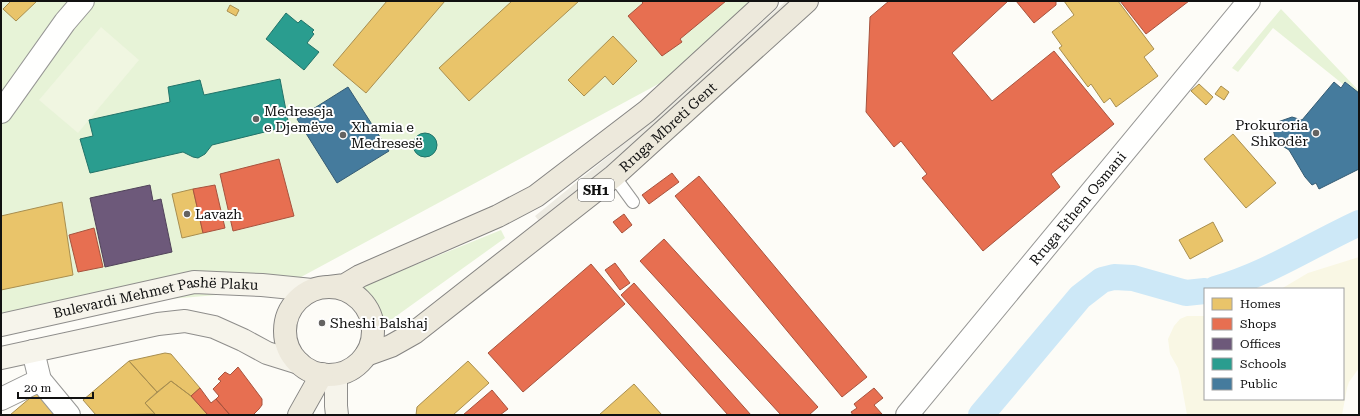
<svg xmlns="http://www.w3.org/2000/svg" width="1360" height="416" font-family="'Roboto Serif',serif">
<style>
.farmland{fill:#f9f7e4}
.green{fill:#e7f3d7}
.pitch{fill:#f0f6e1}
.plaza{fill:#edebe2}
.homes{fill:#e9c46a;stroke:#a88e4f}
.shops{fill:#e76f51;stroke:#a7533e}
.offices{fill:#6d597a;stroke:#51435a}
.schools{fill:#2a9d8f;stroke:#227369}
.public{fill:#457b9d;stroke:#355b73}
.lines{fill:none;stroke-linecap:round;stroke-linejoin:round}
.canal{stroke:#cde8f7;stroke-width:26}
.lane-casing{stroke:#979795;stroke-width:14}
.street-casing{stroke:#979795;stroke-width:24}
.secondary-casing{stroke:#8e8d8b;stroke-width:24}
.primary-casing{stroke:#858482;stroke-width:24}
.lane{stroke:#fffffe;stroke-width:12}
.street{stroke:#fffffe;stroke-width:22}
.secondary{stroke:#f6f4eb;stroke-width:22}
.primary{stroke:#ede9dc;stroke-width:22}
.poi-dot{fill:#646362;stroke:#fff;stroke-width:1.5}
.labels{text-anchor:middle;stroke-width:4;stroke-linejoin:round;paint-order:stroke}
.shield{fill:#fff;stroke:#585858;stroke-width:1}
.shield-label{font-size:13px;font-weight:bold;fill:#111}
.poi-label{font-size:14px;fill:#111;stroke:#fff;text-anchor:start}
.street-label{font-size:14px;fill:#111;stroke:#fff}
</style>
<rect width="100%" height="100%" fill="#fdfcf7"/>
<path class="farmland" d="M1359 257V368L1349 382 1347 388 1342 415H1187L1180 376 1178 368 1170 354 1168 339 1174 326 1180 319 1187 316H1205V399H1343V289H1281L1308 273Z"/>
<path class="green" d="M1 1H770L712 55 277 290 1 313Z
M1281 9 1359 91V93L1346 82 1344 85 1273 28 1238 72 1232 68Z
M501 230 505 238 381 327C377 322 377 315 375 309 371 301 363 296 361 287Z"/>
<path class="pitch" d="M101 27 139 60 78 133 39 100Z"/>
<path class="plaza" d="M786 1H798L641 140 540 222 535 216 636 134Z"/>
<path class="homes" d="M11 1H37L16 21 3 9Z
M387 1H445L366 93 333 65Z
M512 1H579L469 101 439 68Z
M1064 1H1118L1154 49 1144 57 1158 76 1116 107 1110 98 1104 103 1091 84 1088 87 1059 48 1062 46 1052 32 1074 15Z
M230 5 239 10 236 16 227 11Z
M613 36 637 61 613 85 605 76 584 96 568 80Z
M1199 84 1213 97 1206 105 1191 91Z
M1221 86 1229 92 1224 100 1215 94Z
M1233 134 1276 183 1246 208 1204 159Z
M193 189 203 233 182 238 172 194Z
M62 202 73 275 1 290V216Z
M1213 222 1223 241 1190 259 1179 240Z
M165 353 171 354 200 388 191 396 171 381 157 392 129 361Z
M129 361 157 392 145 403 155 414 96 415 83 400Z
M468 361 489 383 453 415H416L417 407Z
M171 381 191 396 208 415H154L155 414 145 403Z
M634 384 662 415H599Z
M37 392 57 415H10Z"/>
<path class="shops" d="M641 1H726L680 39 682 42 662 56 628 16 643 3Z
M889 1H1008L952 53 992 101 1054 51 1114 124 1051 174 1060 187 983 251 922 178 927 174 901 141 894 147 866 112 870 17Z
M1016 1H1056V5L1034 23Z
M1120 1H1189L1146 34Z
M279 159 294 216 233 231 220 174Z
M672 173 679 182 649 204 642 195Z
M699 176 867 377 842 397 675 196Z
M215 185 225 228 203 233 193 189Z
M624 214 632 225 622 233 613 222Z
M94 228 103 267 78 272 69 235Z
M664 239 818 407 809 415H781L640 261Z
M615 263 630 283 620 290 605 270Z
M591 264 625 304 523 392 488 353Z
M634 283 751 415H728L621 295Z
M238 367 262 399V405L259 409 253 415H230L216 399 219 396 213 389 221 381 218 379 225 372 230 375Z
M200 388 211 403 216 399 230 415H208L191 396Z
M874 388 883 398 874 405 882 414 853 415 851 412 857 408 854 404Z
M492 390 508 409 500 415H463Z"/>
<path class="offices" d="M150 185 153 201 161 199 172 252 105 267 90 198Z"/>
<path class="schools" d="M286 13 298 23 301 20 314 30 312 32 314 34 307 43 319 52 304 70 266 39Z
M280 79 289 126 212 145 205 154 198 158 193 157 183 152 90 173 80 139 93 136 89 120 170 102 168 87 200 80 204 95Z
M413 145a12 12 0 1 1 24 0a12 12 0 1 1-24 0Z"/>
<path class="public" d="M1334 82 1341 88 1345 82 1359 93V169L1319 189 1316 183 1312 185 1305 177 1289 150 1276 142 1272 124 1292 117 1302 120Z
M348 87 389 151 337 183 297 119Z"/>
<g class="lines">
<path class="canal" d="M1215 289C1266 275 1311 245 1359 223
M981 415 1080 297 1102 280 1114 277 1133 278 1186 293 1205 291"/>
<defs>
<path id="lane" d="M614 176 633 202"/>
<g id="street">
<path d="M1 112 65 22 83 1"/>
<path d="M33 351 40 380 69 415"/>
<path d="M1 399 40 380"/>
<path id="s1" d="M907 415 1249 1"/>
</g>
<g id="secondary">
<path id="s2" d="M1 325 194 282 262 285 312 290"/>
<path d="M1 358 158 324 185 321 214 327 243 340 267 353 299 363"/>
<path d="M336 375V406L337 415"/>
</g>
<g id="primary">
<path d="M329 287 345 285 360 276 498 216 536 196 647 111 767 1"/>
<circle cx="329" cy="331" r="44"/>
<path id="s3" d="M366 355 391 346 414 333 614 176 807 1"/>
<path d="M299 415 322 374"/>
</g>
</defs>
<use href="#lane" class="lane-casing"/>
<use href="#street" class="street-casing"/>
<use href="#secondary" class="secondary-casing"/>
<use href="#primary" class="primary-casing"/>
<use href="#lane" class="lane"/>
<use href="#street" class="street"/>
<use href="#secondary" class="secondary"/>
<use href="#primary" class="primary"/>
</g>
<g class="poi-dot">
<circle cx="256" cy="119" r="4"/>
<circle cx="1316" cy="133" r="4"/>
<circle cx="343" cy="135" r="4"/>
<circle cx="187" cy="214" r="4"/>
<circle cx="322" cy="323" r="4"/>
</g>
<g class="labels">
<rect class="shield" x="578" y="179" width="36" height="22" rx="3"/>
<g class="shield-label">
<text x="596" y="195">SH1</text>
</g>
<g class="poi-label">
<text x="264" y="116">Medreseja<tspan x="264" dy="16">e Djemëve</tspan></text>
<text x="1308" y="130" text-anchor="end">Prokuroria<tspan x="1308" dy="16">Shkodër</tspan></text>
<text x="351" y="132">Xhamia e<tspan x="351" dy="16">Medresesë</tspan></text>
<text x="195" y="219">Lavazh</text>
<text x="330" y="328">Sheshi Balshaj</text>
</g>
<g class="street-label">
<text dy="5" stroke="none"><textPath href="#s3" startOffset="380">Rruga Mbreti Gent</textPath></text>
<text dy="5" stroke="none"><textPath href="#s1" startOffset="268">Rruga Ethem Osmani</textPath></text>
<text dy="5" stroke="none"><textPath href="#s2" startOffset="158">Bulevardi Mehmet Pashë Plaku</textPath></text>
</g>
</g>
<rect width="1360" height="416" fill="none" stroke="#111111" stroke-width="4"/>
<rect x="1204" y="288" width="140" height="112" fill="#ffffff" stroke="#a0a0a0"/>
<rect x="1212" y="298" width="20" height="12" fill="#e9c46a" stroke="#a0a0a0"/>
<text x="1240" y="308" font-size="12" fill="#111111">Homes</text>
<rect x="1212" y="318" width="20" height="12" fill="#e76f51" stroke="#a0a0a0"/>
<text x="1240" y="328" font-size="12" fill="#111111">Shops</text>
<rect x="1212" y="338" width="20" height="12" fill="#6d597a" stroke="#a0a0a0"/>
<text x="1240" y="348" font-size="12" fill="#111111">Offices</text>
<rect x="1212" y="358" width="20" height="12" fill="#2a9d8f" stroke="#a0a0a0"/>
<text x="1240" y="368" font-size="12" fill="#111111">Schools</text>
<rect x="1212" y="378" width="20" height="12" fill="#457b9d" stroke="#a0a0a0"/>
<text x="1240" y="388" font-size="12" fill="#111111">Public</text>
<path d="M18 392v6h75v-6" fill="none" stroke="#111111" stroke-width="2"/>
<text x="24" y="392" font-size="12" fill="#111111" stroke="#ffffff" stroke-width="3" paint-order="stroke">20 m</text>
</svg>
